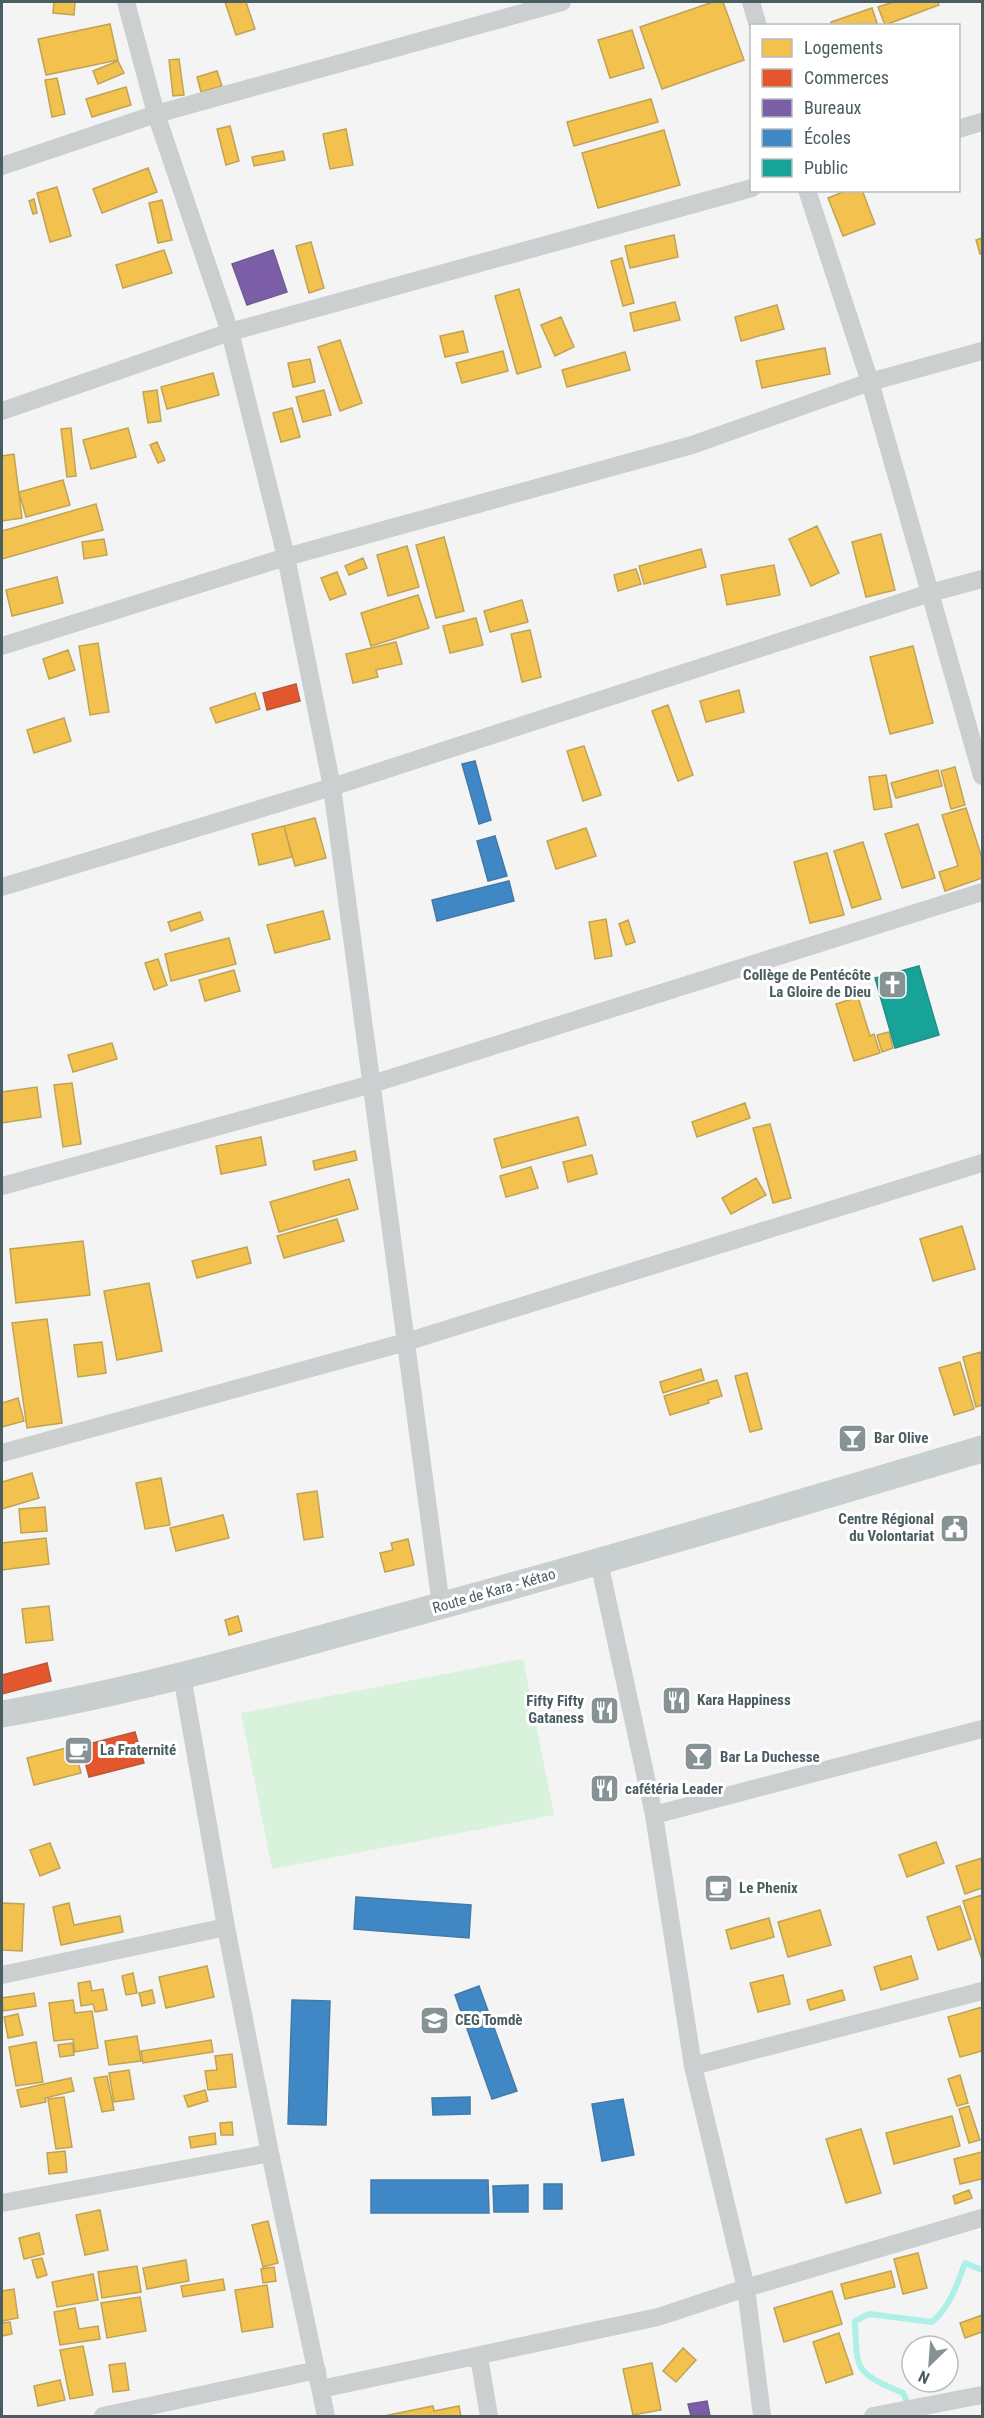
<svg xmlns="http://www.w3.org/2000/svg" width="984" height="2418" font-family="'Roboto Condensed',sans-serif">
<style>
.green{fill:#d9f2db}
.homes{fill:#f2c14e;stroke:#c0a354;stroke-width:1.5}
.shops{fill:#e4572e;stroke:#b6593d;stroke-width:1.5}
.offices{fill:#7b5ea7;stroke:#6c5e92;stroke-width:1.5}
.schools{fill:#3f88c5;stroke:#427ba7;stroke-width:1.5}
.public{fill:#17a398;stroke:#268e88;stroke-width:1.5}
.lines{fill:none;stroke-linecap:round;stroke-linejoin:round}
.stream{stroke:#aef0e8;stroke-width:6}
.street{stroke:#cbcfcf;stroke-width:18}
.primary{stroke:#c9cfcf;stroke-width:27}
.labels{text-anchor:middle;stroke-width:6;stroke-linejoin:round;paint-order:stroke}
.poi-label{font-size:15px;font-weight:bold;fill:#4a5d61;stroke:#fff;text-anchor:start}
.street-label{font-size:15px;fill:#4a5d61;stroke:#fff}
</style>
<rect width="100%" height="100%" fill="#f4f4f4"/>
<path class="green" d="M523 1659 554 1815 272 1869 241 1713Z"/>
<path class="homes" d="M54 2H75L74 15 53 13Z
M225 2H246L255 29 236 35Z
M713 2H723L744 60 662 89 640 27Z
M893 2H938L939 5 885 25 878 7Z
M872 8 877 23 869 26H832L831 22Z
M110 24 118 60 46 75 38 39Z
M632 30 644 68 610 78 598 40Z
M179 59 184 95 173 96 169 60Z
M118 61 124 73 98 84 93 71Z
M217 71 222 86 201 92 197 77Z
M57 78 65 114 52 117 45 80Z
M126 87 131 105 92 117 86 99Z
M651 99 658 122 574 146 567 122Z
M230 126 239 161 226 165 217 129Z
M346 129 353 165 330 169 323 134Z
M664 130 680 185 598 208 582 153Z
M283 151 285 160 254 166 252 157Z
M148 168 157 192 102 213 93 189Z
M57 187 71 236 50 242 37 193Z
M848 190H862L875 224 843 236 828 198Z
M34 199 37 213 33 214 29 201Z
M162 200 172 240 158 243 149 203Z
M674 235 678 257 630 268 625 246Z
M982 238V253L980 254 976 240Z
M311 242 324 288 309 293 296 246Z
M164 250 172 273 123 288 116 265Z
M622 258 634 303 623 306 611 261Z
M519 289 541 367 517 374 495 296Z
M675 302 680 320 634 331 630 313Z
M777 305 784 329 741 341 735 317Z
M561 317 574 347 555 356 541 325Z
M463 331 468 352 445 357 440 336Z
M340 340 362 403 340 411 318 347Z
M825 348 830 374 762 388 756 361Z
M503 351 508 371 462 383 456 363Z
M625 352 630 370 567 387 562 370Z
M310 359 315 382 293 387 288 363Z
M213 373 219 395 167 409 161 387Z
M157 390 161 421 148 423 143 392Z
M324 390 331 415 303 422 296 397Z
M292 408 300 437 281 442 273 413Z
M71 428 76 476 67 477 61 429Z
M128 428 136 457 91 469 83 440Z
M157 442 165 460 158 463 150 445Z
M14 454 22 518 2 521V456Z
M63 480 70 505 26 517 19 492Z
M96 504 103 530 2 559V531Z
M817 526 839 573 811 586 789 539Z
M881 534 895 590 866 597 852 542Z
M444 537 464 611 436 618 416 545Z
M104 539 107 555 84 559 82 542Z
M407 546 419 587 388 596 377 555Z
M701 549 706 567 644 584 639 566Z
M363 558 367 568 349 575 345 566Z
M774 565 780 595 727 605 721 575Z
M636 569 641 584 618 591 614 575Z
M337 572 346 594 330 600 321 578Z
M57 577 63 603 12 616 6 590Z
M418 595 429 628 371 646 361 613Z
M522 600 528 622 490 632 484 611Z
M476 618 483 645 450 653 443 626Z
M530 630 541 677 522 682 511 634Z
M396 642 402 664 376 670 378 677 353 683 346 654Z
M98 643 109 712 90 715 79 646Z
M913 646 933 723 890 734 870 657Z
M68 650 75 670 49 679 43 659Z
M739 690 744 712 706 722 700 701Z
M255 693 260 709 216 723 210 708Z
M668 705 693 775 678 781 652 711Z
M64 718 71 741 34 753 27 730Z
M584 746 601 795 583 801 567 751Z
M955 767 965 805 951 809 941 771Z
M938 770 942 786 896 798 891 783Z
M886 775 892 807 874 810 869 777Z
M966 808 982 858V878L945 891 939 872 958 866 942 815Z
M315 818 326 858 295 866 284 826Z
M918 824 935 878 902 888 885 834Z
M284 826 292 857 259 865 252 834Z
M586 828 596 856 556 869 547 841Z
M863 842 881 899 852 908 834 851Z
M827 853 844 915 810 923 794 862Z
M323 911 330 939 275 953 267 925Z
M200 912 203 920 171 931 168 922Z
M606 919 612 956 595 959 589 922Z
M628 920 635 942 626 945 619 924Z
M229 938 236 964 171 981 165 954Z
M158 959 167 985 154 990 145 963Z
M234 970 240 991 205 1001 199 980Z
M858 997 870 1036 874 1034 880 1053 854 1061 836 1004Z
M889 1032 893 1048 882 1052 877 1035Z
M112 1043 117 1059 73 1072 68 1055Z
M72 1083 81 1144 63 1147 54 1085Z
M37 1087 41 1117 2 1123V1092Z
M745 1103 750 1118 697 1137 692 1122Z
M578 1117 586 1145 502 1168 494 1139Z
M770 1124 791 1198 773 1203 753 1128Z
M261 1137 266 1165 221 1174 216 1146Z
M355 1151 357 1160 315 1170 313 1161Z
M592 1155 597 1174 568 1182 563 1162Z
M531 1167 538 1188 506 1197 500 1176Z
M756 1178 766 1195 731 1214 722 1198Z
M349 1179 358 1209 279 1232 270 1202Z
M337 1219 344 1241 284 1258 277 1236Z
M962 1226 975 1269 933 1281 920 1239Z
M83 1241 90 1295 16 1303 10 1249Z
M247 1247 251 1263 197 1278 192 1261Z
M149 1283 162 1351 117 1360 104 1291Z
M47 1319 62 1423 27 1428 12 1323Z
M102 1342 106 1373 78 1377 74 1345Z
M981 1352 982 1405 976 1407 963 1357Z
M960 1362 974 1409 954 1415 939 1368Z
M701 1369 704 1380 663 1393 660 1382Z
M747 1373 762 1429 750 1432 735 1376Z
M717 1380 722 1396 708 1400 709 1403 670 1415 664 1396Z
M18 1398 24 1421 2 1427V1403Z
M32 1473 39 1498 2 1509V1482Z
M161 1478 170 1525 145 1529 136 1483Z
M317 1491 323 1537 304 1540 297 1494Z
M45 1507 47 1531 21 1533 19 1509Z
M223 1515 229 1538 176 1551 170 1528Z
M46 1538 49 1564 2 1570V1543Z
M408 1539 414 1565 385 1572 380 1553 393 1550 391 1543Z
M49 1606 53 1640 26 1643 22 1609Z
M238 1616 242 1631 229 1635 225 1620Z
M74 1746 81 1773 34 1785 27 1758Z
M936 1842 944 1863 907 1877 899 1855Z
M50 1843 60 1868 40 1876 30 1850Z
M982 1858V1888L965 1894 956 1866Z
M982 1895V1960L963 1901Z
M2 1903 24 1904 22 1951 2 1950Z
M69 1903 74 1925 120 1916 123 1932 61 1945 53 1907Z
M960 1906 971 1939 938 1950 927 1917Z
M820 1910 831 1945 788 1957 778 1922Z
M769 1918 774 1937 731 1949 726 1930Z
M911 1956 918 1979 881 1990 874 1967Z
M207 1966 214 1997 166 2008 159 1977Z
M133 1973 137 1993 126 1995 122 1976Z
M783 1975 790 2004 758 2012 750 1983Z
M90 1981 92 1991 103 1989 107 2010 95 2012 93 2004 81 2006 78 1983Z
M152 1990 155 2003 142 2006 139 1993Z
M842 1990 845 2000 810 2010 807 2000Z
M34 1993 36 2006 3 2011 2 1998Z
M73 2000 75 2013 92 2011 98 2048 75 2052 73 2039 54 2041 49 2003Z
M982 2007V2051L960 2057 948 2017Z
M18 2014 23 2035 8 2038 4 2017Z
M137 2036 141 2061 109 2065 105 2041Z
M211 2040 213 2052 143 2063 141 2051Z
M36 2042 43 2082 16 2086 9 2047Z
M72 2043 74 2055 60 2057 58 2045Z
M232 2054 236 2087 208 2090 205 2071 217 2070 215 2056Z
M129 2070 134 2099 114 2102 109 2073Z
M960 2075 968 2103 957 2106 948 2079Z
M107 2076 114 2110 102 2112 94 2078Z
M71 2078 74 2091 45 2098 46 2102 21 2107 17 2090Z
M205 2090 208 2101 188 2107 184 2096Z
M64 2097 72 2147 56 2149 48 2099Z
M969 2106 980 2140 969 2143 959 2109Z
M952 2116 960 2146 894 2164 886 2133Z
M232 2122 233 2135H221L220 2123Z
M861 2129 881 2193 846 2203 826 2139Z
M215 2133 216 2144 191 2148 189 2137Z
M65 2151 67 2172 49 2174 47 2153Z
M982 2152V2179L960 2184 954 2159Z
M969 2190 972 2198 955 2204 953 2196Z
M100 2210 108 2250 85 2255 76 2215Z
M268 2221 278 2263 263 2267 252 2225Z
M39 2233 44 2254 24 2259 19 2238Z
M918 2253 927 2288 903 2294 894 2259Z
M42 2258 47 2275 37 2278 32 2260Z
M186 2260 189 2281 147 2289 143 2268Z
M137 2266 141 2292 102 2298 98 2272Z
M274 2267 276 2281 263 2283 261 2269Z
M891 2271 895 2287 845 2299 841 2284Z
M93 2274 98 2300 57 2307 52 2282Z
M223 2279 225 2290 183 2297 181 2286Z
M267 2285 273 2327 242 2332 235 2290Z
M14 2289 18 2318 2 2321V2291Z
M832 2291 842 2324 784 2342 774 2308Z
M140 2297 146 2331 107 2338 101 2303Z
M75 2308 79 2329 98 2326 100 2339 60 2345 54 2312Z
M982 2315V2332L965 2338 960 2323Z
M10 2322 12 2334 2 2336V2323Z
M839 2333 853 2374 826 2383 813 2342Z
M83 2346 93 2395 70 2399 60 2350Z
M683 2348 696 2360 676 2382 663 2371Z
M125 2363 129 2390 113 2392 109 2365Z
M652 2363 661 2410 633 2415 623 2369Z
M60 2380 65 2400 38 2406 34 2386Z
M433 2406 434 2411 459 2406 461 2416H384Z"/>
<path class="shops" d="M296 684 300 701 267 710 263 693Z
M47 1663 51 1681 2 1694V1675Z
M135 1732 144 1763 89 1777 81 1746Z"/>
<path class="offices" d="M273 250 287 292 247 305 232 264Z
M707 2401 710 2416H691L688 2404Z"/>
<path class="schools" d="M475 761 491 820 479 824 462 764Z
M495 836 507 876 488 881 477 841Z
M509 881 514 901 437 921 432 900Z
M356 1897 471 1905 469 1938 354 1929Z
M479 1986 517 2091 492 2099 455 1995Z
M292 2000 330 2001 326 2125 288 2124Z
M470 2097V2114L433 2115 432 2098Z
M623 2099 634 2155 602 2161 592 2104Z
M371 2180H488L489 2213H371Z
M544 2184H562V2209H544Z
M528 2185V2212H494L493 2186Z"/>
<path class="public" d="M919 966 939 1035 895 1048 875 978Z"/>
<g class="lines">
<path class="stream" d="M910 2408 903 2393C855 2372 857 2373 855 2321L869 2314 932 2322C950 2307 957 2285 965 2263L982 2270"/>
<path class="street" d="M126 2 156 114 230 332 286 557 332 787 441 1606
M751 2 758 26
M958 129 982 122
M2 166 156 114 562 2
M807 190 870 382 982 776
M2 411 230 332 752 188
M2 646 286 557 692 445 870 382 982 351
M2 887 332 787 930 593 982 579
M2 1186 372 1084 982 892
M2 1453 406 1342 982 1163
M599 1562 654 1815 693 2066 746 2288 762 2416
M182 1676 226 1927 270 2153 326 2416
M654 1815 982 1729
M2 1975 226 1927
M693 2066 982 1991
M2 2203 270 2153
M479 2357 489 2416
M321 2389 658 2317 746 2288 982 2218
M103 2416 317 2370
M873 2416 982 2395"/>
<path class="primary" d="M2 1714C128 1693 250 1658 374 1624 578 1569 780 1509 982 1449"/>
</g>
<defs>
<symbol id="church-square" viewBox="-11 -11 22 22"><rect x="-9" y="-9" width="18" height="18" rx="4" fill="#869294" stroke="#fff"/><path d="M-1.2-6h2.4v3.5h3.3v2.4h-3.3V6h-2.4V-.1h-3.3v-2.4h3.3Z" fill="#fff"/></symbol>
<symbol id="bar-square" viewBox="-11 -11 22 22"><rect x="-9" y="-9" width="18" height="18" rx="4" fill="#869294" stroke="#fff"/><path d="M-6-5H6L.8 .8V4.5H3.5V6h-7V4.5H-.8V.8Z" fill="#fff"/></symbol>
<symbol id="civic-square" viewBox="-11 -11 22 22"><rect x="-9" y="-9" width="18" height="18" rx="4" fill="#869294" stroke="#fff"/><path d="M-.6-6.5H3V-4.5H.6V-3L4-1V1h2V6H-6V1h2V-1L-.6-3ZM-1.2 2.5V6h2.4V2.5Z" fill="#fff"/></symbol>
<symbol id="restaurant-square" viewBox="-11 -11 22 22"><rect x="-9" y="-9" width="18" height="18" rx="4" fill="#869294" stroke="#fff"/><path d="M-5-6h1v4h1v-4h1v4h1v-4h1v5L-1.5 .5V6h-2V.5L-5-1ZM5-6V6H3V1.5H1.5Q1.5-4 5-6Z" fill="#fff"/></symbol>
<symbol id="cafe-square" viewBox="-11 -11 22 22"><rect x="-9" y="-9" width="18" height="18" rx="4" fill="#869294" stroke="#fff"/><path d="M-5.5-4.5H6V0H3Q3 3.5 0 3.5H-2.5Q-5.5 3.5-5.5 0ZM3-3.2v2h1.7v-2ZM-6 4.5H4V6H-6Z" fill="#fff"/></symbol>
<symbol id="school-square" viewBox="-11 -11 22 22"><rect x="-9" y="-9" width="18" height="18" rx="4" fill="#869294" stroke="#fff"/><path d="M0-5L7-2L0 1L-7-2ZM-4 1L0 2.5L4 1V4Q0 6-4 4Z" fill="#fff"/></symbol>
</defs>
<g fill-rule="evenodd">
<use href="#church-square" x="876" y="968" width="33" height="33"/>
<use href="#bar-square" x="836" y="1422" width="33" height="33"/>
<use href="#civic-square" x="938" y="1512" width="33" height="33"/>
<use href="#restaurant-square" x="660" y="1684" width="33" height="33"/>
<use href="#restaurant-square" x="588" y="1694" width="33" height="33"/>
<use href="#cafe-square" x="62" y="1734" width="33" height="33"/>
<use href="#bar-square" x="682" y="1740" width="33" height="33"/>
<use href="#restaurant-square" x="588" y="1772" width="33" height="33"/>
<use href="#cafe-square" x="702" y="1872" width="33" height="33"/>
<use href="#school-square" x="418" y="2004" width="33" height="33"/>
</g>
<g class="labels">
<g class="poi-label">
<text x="871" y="980" text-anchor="end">Collège de Pentécôte<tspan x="871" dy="17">La Gloire de Dieu</tspan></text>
<text x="874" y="1443">Bar Olive</text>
<text x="934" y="1524" text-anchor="end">Centre Régional<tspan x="934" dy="17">du Volontariat</tspan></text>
<text x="697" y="1705">Kara Happiness</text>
<text x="584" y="1706" text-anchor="end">Fifty Fifty<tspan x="584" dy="17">Gataness</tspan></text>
<text x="100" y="1755">La Fraternité</text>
<text x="720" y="1762">Bar La Duchesse</text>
<text x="625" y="1794">cafétéria Leader</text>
<text x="739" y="1893">Le Phenix</text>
<text x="455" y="2025">CEG Tomdè</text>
</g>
<g class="street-label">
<text transform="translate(494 1591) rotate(-16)" y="5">Route de Kara - Kétao</text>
</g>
</g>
<rect width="984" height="2418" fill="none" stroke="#4a5d61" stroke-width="6"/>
<rect x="750" y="24" width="210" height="168" fill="#ffffff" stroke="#b7bec0" stroke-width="1.5"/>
<rect x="762" y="39" width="30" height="18" fill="#f2c14e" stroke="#b7bec0" stroke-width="1.5"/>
<text x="804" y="54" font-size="18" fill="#4a5d61">Logements</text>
<rect x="762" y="69" width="30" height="18" fill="#e4572e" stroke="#b7bec0" stroke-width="1.5"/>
<text x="804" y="84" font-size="18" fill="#4a5d61">Commerces</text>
<rect x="762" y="99" width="30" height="18" fill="#7b5ea7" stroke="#b7bec0" stroke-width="1.5"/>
<text x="804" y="114" font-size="18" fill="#4a5d61">Bureaux</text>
<rect x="762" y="129" width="30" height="18" fill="#3f88c5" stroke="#b7bec0" stroke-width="1.5"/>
<text x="804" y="144" font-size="18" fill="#4a5d61">Écoles</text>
<rect x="762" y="159" width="30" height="18" fill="#17a398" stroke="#b7bec0" stroke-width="1.5"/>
<text x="804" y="174" font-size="18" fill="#4a5d61">Public</text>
<g transform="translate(930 2364) rotate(205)"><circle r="28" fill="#ffffff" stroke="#b7bec0" stroke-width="1.5"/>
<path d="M0-4.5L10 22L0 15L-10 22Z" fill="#869294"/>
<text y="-9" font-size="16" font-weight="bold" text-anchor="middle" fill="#4a5d61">N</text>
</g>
</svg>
